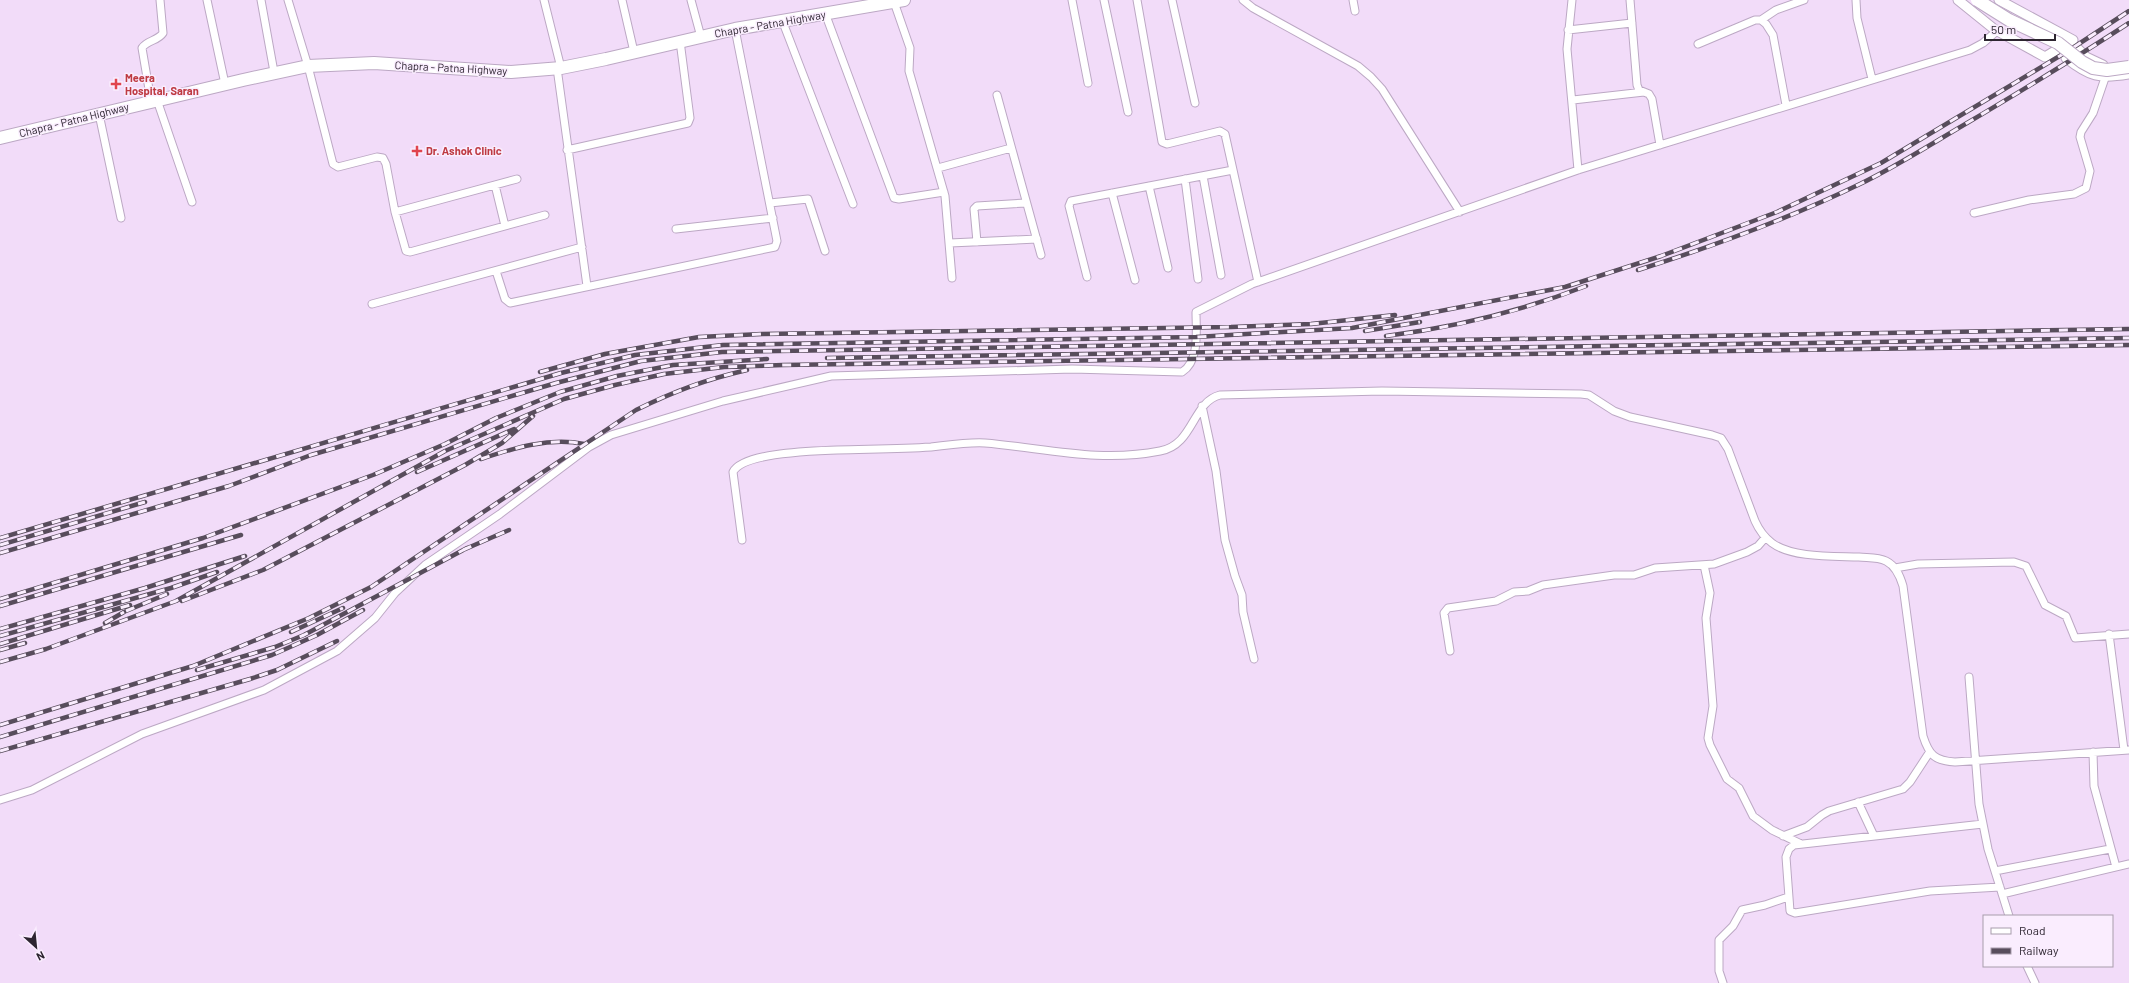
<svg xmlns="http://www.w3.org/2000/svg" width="2129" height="983" font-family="Barlow,sans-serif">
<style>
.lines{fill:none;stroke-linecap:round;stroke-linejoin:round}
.minor-casing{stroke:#bca8c4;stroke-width:9}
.tertiary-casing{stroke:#bca8c4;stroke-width:11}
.trunk-casing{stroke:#bca8c4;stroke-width:14}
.minor{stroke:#fff;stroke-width:7}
.tertiary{stroke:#fff;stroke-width:9}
.trunk{stroke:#fff;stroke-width:12}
.rail-casing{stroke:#584d5c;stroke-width:4.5}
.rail{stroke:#faedfe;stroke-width:3;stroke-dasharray:9;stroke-linecap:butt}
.trunk-bridge-casing{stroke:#bca8c4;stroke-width:14;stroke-linecap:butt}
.trunk-bridge{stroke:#fff;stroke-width:12}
.health-dot{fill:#e0444e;stroke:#faedfe;stroke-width:1.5}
.labels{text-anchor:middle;stroke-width:3;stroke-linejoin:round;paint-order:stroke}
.street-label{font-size:11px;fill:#2d2530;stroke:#faedfe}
.health-label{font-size:11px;font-weight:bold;fill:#be3a42;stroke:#faedfe;text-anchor:start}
</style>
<rect width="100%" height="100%" fill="#f2dcf9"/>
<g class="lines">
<defs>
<path id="minor" d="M207 0 225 84
M261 0 274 72
M288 0 308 66 333 164 338 167 377 157 383 158 386 164 395 212 406 251 410 252 545 215
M544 0 561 68
M622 0 634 52
M691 0 701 37
M1072 0 1088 83
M1104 0 1128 112
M1137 0 1162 142 1167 144 1220 131 1225 134 1258 282
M1172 0 1195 103
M1243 0 1253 8 1358 66 1371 77 1382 89 1460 212
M1353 0 1355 11
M1572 0 1567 49 1578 170
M1630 0 1637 85 1639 90 1649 94 1652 99 1660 145
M1856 0 1857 18 1872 79
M894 2 910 48 909 71 945 196 952 278
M825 13 894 198 899 199 944 192
M782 20 853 204
M1761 20 1776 10 1804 0
M1568 30 1632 23
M1698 44 1755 20H1761L1766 24 1773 35 1786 105
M557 68 587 286
M997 95 1041 255
M157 100 192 202
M1573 100 1644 92
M151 101 142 48C147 40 158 41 163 33L160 0
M99 114 121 218
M567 150 688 123 690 118 680 41
M938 168 1011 148
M1203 176 1221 275
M1185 179 1198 279
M495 185 505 226
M1149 186 1168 268
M1112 193 1135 280
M770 203 808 199 825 251
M395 212 517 179
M1974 213 2029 200 2074 194 2086 188 2090 171 2080 137 2081 132 2093 113 2105 78
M676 229 773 218
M977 242 974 209 977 206 1026 203
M950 243 1037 239
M496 271 505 299 510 303 775 247 777 241 735 29
M1087 277 1069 206 1071 201 1233 170
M372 304 582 247
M1202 406 1216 471 1225 540 1235 576 1242 595 1243 612 1254 659
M742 540 733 472C743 452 816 451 837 450 868 449 900 449 931 447 949 445 968 442 985 443 1045 448 1099 463 1160 451 1194 445 1192 402 1220 395L1382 391 1581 394 1589 395 1614 411 1630 417 1712 435 1721 438 1728 449 1755 521C1759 530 1764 537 1772 543 1792 558 1834 556 1859 557 1867 558 1878 557 1886 561 1896 566 1900 576 1903 586L1923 736C1929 755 1935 761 1955 762L2129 750
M1704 565 1710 593 1706 618 1713 706 1708 738 1710 745 1727 779 1739 788 1753 816 1772 830 1799 843
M1895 568 1918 564 2014 562 2026 566 2045 605 2066 616 2075 638 2129 634
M2109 634 2124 750
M1450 651 1444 613 1448 608 1496 601 1514 592 1528 591 1543 585 1614 575H1634L1655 568 1714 564 1747 552 1758 546 1765 538
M1969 677 1979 804 1988 849 2009 916
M2093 752 2094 786 2116 867
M0 800 32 790 142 734 264 690 337 651 375 618 395 593 425 565 500 514 589 447 611 435 723 401 831 376 1072 369 1182 372C1200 361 1196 330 1196 312L1252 284 1578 170 1970 50 1983 43 1998 30
M1858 802 1874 836
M1983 824 1794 845 1789 849 1786 857 1790 911 1795 913 1930 891 2000 887
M1783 836 1807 827 1822 815 1829 811 1903 789 1910 782 1929 753
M1995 871 2110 849
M2002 894 2129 864
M2027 966 2035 983
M1723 983 1719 971V940L1733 926 1742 910 1765 905 1788 897"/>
<path id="tertiary" d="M1958 0 1994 29 2045 57 2073 40 1999 0
M2103 65 2086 57 2077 48 2066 58C2090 77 2099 79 2129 74"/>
<path id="trunk" d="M0 138 243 80 308 66 374 63 511 72 561 68 606 59 735 29 904 0"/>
</defs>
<use href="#minor" class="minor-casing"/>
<use href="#tertiary" class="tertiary-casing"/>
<use href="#trunk" class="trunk-casing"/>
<use href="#minor" class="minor"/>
<use href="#tertiary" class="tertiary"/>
<use href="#trunk" class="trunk"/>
<defs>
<path id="rail" d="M1638 270C1714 246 1788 219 1860 184 1895 167 1928 146 1962 126 2018 93 2074 59 2129 23
M1365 331 1420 322
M1386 336C1457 327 1519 312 1586 286
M827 358 2129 338
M540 372 605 354 699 337 762 334 1231 327 1311 324 1395 315
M481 459C514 448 549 437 584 444
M417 472 514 429
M0 538 561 373 635 355 723 345 1196 337 1352 328 1565 287 1661 256 1777 212 1881 163 2068 51 2129 11
M0 545 145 502
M463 550 509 530
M0 553 229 486 311 455 556 383 641 361 722 352 2129 329
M0 599 203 538 373 475 445 444 496 418 560 392 617 376 673 365 767 359
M182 601 263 570 465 465 502 443 533 416
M0 606 241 535
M126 611 167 594
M105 623 124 612
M0 629 145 588 245 556
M291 632 343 608
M0 636 171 588 217 572
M0 644 130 605
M0 650 25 643
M0 662 46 649 176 601 445 451 564 399 615 385 664 374 724 367 783 365 2129 345
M197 670 275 647 304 635 467 548
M0 725 193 666 309 618 371 587 636 410C675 391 704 380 747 370
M0 737 272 655 317 635 363 610
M0 751 250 679 277 670 337 641"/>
</defs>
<use href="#rail" class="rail-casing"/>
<use href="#rail" class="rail"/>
<defs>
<path id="trunk-bridge" d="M1977 0 2009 20 2058 43 2082 62 2093 68 2107 70 2129 67"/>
</defs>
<use href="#trunk-bridge" class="trunk-bridge-casing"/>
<use href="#trunk-bridge" class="trunk-bridge"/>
</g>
<g class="health-dot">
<path d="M114 78h4v4h4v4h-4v4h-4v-4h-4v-4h4z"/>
<path d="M415 145h4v4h4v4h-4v4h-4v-4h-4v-4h4z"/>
</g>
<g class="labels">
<g class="street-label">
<text transform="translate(770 24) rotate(-10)" y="4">Chapra - Patna Highway</text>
<text transform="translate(451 68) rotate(3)" y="4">Chapra - Patna Highway</text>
<text transform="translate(74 120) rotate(-14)" y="4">Chapra - Patna Highway</text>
</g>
<g class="health-label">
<text x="125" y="82">Meera<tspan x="125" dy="13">Hospital, Saran</tspan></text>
<text x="426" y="155">Dr. Ashok Clinic</text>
</g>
</g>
<rect x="1983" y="915" width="130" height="52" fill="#faedfe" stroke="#a89dac"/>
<rect x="1991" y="928" width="20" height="6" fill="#ffffff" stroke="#a89dac"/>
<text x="2019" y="935" font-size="12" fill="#2d2530">Road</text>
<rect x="1991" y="948" width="20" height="6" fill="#584d5c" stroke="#a89dac"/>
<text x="2019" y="955" font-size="12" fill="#2d2530">Railway</text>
<g transform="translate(36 947) rotate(153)" stroke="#faedfe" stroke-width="3" paint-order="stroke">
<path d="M0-3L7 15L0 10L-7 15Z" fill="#2d2530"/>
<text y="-6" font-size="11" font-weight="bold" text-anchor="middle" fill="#2d2530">N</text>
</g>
<path d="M1985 34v6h70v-6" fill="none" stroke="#2d2530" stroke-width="2"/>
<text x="1991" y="34" font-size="12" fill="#2d2530" stroke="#faedfe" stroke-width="3" paint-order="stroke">50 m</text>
</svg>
